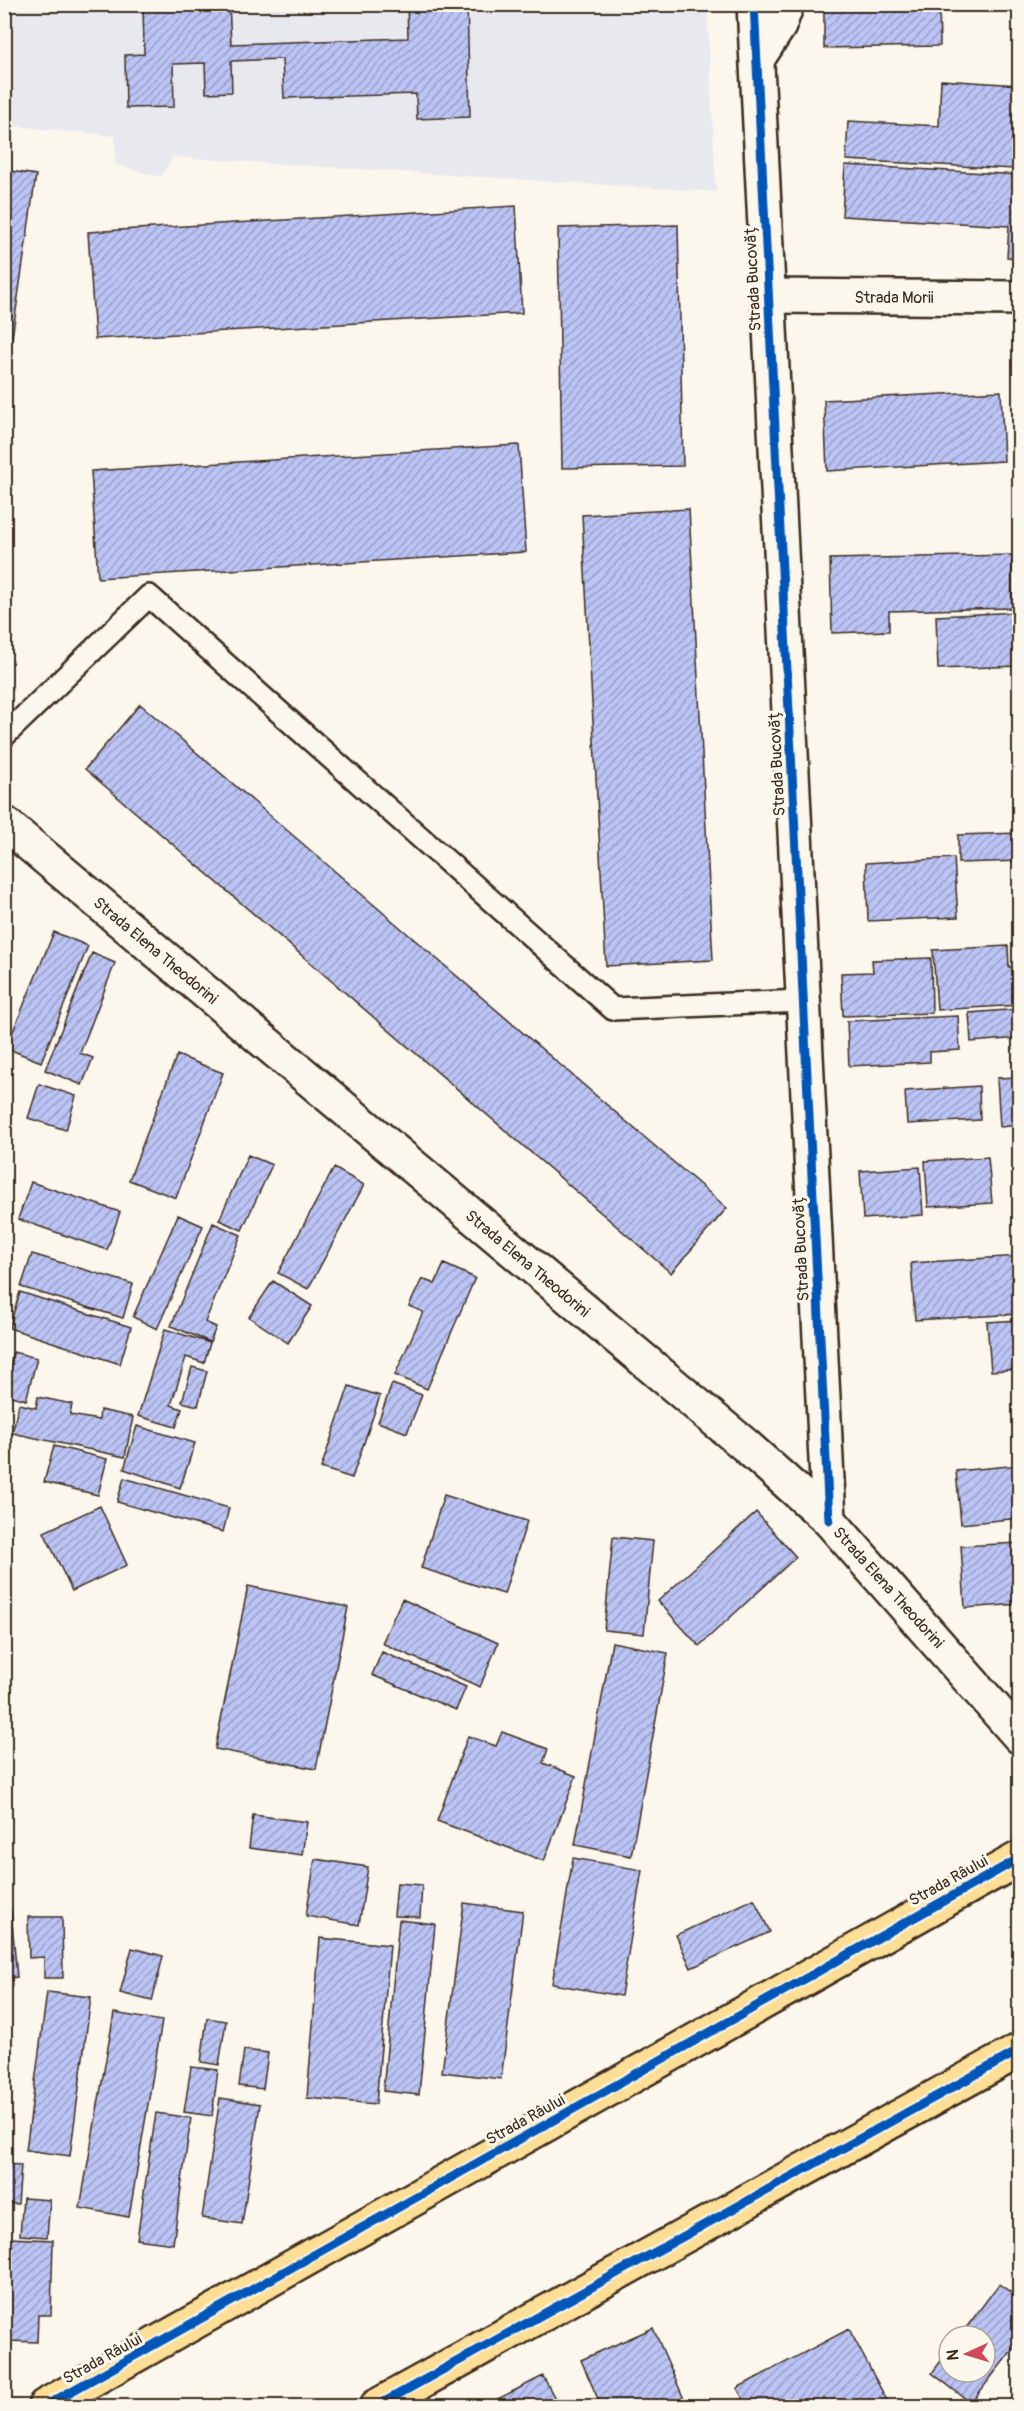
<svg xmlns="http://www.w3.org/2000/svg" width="1024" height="2411" font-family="Pangolin,sans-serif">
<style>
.built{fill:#e8e8ef}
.building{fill:url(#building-hatch);stroke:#3b2a1e;stroke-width:1.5}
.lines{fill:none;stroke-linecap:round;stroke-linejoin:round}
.service-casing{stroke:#3b2a1e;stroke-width:26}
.minor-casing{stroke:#3b2a1e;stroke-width:38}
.tertiary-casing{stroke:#3b2a1e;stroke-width:38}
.secondary-casing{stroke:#3b2a1e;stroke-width:38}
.primary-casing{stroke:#3b2a1e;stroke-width:38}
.service{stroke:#fbf7ec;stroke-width:21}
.minor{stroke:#fbf7ec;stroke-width:33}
.tertiary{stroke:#fbf7ec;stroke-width:33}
.secondary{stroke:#fbf7ec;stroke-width:33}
.primary{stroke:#fcde96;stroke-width:33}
.cycleway-casing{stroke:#fbf7ec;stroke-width:13}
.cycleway{stroke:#0057b8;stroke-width:9}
.labels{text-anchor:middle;stroke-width:6;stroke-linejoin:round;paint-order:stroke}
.street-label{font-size:16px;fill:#3b2a1e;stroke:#fbf7ec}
</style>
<defs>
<pattern id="building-hatch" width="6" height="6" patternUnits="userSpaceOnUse" patternTransform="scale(1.5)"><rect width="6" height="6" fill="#bbc4f5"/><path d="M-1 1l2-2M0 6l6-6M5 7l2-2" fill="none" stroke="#999fc6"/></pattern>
</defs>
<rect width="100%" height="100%" fill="#fbf7ec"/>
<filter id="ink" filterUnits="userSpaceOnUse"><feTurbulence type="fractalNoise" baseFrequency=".0167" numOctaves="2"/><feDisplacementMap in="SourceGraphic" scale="12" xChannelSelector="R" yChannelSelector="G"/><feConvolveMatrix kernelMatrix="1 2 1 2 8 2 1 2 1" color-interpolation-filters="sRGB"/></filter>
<g filter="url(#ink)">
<path class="built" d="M4 5H707L716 192 173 157 161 177 116 165 115 136 5 125Z"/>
<path class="building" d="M143 4H229L231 44 408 38 407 4H467L470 117 417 119 416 94 284 98 282 59 231 61 232 92 206 93 205 63 173 64 174 107 126 108 125 55 144 54Z
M824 4H939L940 46 824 48Z
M941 80 1019 85 1014 169 846 160 848 121 939 126Z
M845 165 1020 175V258L1007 257 1009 226 842 216Z
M4 170 36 175 4 392Z
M516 206 522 313 95 339 88 232Z
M678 225 683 466 562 468 558 228Z
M1001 391 1004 461 827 471 824 400Z
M519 445 526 552 98 578 91 471Z
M689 509 713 960 606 966 582 515Z
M1012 555V608L889 611V631L832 633 830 559Z
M1020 612V666L938 669 936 616Z
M140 704 727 1208 671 1273 85 769Z
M1020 833V861L958 863V835Z
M954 858 958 917 868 921 866 863Z
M54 932 88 946 41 1062 6 1048Z
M1008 946 1009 967H1020V1005L937 1010 933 950Z
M92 953 115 963 80 1053 93 1058 82 1085 45 1070Z
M931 958 932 1013 843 1016 841 973 873 972 872 960Z
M1020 1009V1038L971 1042 969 1013Z
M958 1016 960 1050 930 1052V1062L849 1066 847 1021Z
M177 1055 223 1073 176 1198 129 1180Z
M1020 1077V1125L1000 1127 997 1078Z
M39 1084 76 1096 66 1130 28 1118Z
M979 1086 980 1120 907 1124 905 1091Z
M248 1155 272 1165 242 1230 219 1220Z
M988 1157 992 1203 928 1207 925 1161Z
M920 1167 923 1215 863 1219 860 1171Z
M334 1168 364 1185 308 1289 278 1273Z
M31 1182 120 1212 107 1250 18 1219Z
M178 1215 203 1226 157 1329 133 1317Z
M213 1223 241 1235 205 1322 216 1327 210 1342 171 1326Z
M32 1254 133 1284 123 1318 21 1287Z
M1020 1256V1314L915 1320 911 1263Z
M444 1264 475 1278 427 1389 395 1375 423 1312 409 1306 422 1279 435 1284Z
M273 1281 312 1306 288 1343 249 1317Z
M20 1292 131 1327 120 1364 9 1328Z
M1020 1320V1369L991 1371 987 1322Z
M165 1329 210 1343 204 1363 186 1357 171 1405 182 1409 176 1427 138 1416Z
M13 1352 37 1358 26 1400 4 1394Z
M192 1367 207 1371 198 1406 182 1402Z
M392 1384 422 1395 407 1433 378 1422Z
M349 1386 380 1396 352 1478 321 1468Z
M38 1397 72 1404 70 1415 99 1420 100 1410 133 1417 125 1457 12 1433 19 1404 36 1408Z
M137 1426 195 1443 180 1488 124 1469Z
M54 1446 107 1459 98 1495 44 1482Z
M1020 1465V1518L961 1524 956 1471Z
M124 1478 229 1508 223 1532 117 1502Z
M444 1495 527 1521 504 1594 421 1568Z
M100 1506 127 1565 72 1591 44 1532Z
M756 1512 796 1557 699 1646 658 1601Z
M613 1537 653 1541 644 1634 604 1630Z
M1020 1543V1604L965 1608 961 1546Z
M248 1586 348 1607 316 1769 215 1749Z
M402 1599 498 1643 480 1687 382 1643Z
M612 1642 668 1653 631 1856 575 1845Z
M382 1652 466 1687 456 1710 372 1675Z
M502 1732 548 1749 543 1763 576 1776 544 1861 437 1821 468 1736 496 1746Z
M253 1815 307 1822 302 1855 249 1848Z
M573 1858 642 1870 621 1996 552 1984Z
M315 1859 368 1867 359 1925 306 1916Z
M397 1883 422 1885 420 1917 394 1916Z
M754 1899 770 1932 691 1968 676 1935Z
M464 1903 523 1911 501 2079 442 2072Z
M11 1911 17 1977 4 1979V1912Z
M28 1917H62L63 1978H44V1957L29 1958Z
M399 1920 435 1924 419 2095 383 2091Z
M320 1938 390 1945 376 2104 307 2098Z
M132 1948 163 1956 152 2001 120 1993Z
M47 1992 91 1997 70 2156 26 2150Z
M114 2013 162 2021 129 2217 80 2208Z
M207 2018 226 2021 219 2065 201 2062Z
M244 2050 268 2053 263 2089 239 2086Z
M191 2067 218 2070 212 2116 184 2112Z
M220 2098 260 2104 242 2224 202 2218Z
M156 2113 191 2118 173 2244 137 2239Z
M4 2164 21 2165 18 2204 4 2203Z
M23 2198 50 2200 47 2237 20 2235Z
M8 2238 53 2240 51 2315H38L37 2342 6 2341Z
M999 2284 1020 2299V2340L971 2403 932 2373 949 2350V2372H985V2336H960Z
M653 2328 684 2399 667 2406H601L581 2360Z
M849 2329 890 2406H747L737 2388Z
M543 2376 559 2406H484Z"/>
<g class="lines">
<defs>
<path id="service" d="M4 736 149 596 613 1009 803 1001"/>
<path id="minor" d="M758 58 779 26 787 4
M768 296 1020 298"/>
<path id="tertiary" d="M754 4 829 1520"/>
<path id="secondary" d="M4 823 745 1445 829 1520 1020 1737"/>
<path id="primary" d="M45 2406 1020 1858
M377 2406 1020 2050"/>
</defs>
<use href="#service" class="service-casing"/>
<use href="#minor" class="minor-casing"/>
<use href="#tertiary" class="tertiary-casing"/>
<use href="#secondary" class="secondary-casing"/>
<use href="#primary" class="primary-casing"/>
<use href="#service" class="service"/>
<use href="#minor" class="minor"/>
<use href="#tertiary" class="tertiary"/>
<use href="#secondary" class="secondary"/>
<use href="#primary" class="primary"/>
<defs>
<path id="cycleway" d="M754 4 829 1520
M45 2406 1020 1858
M377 2406 1020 2050"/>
</defs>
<use href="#cycleway" class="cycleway-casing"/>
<use href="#cycleway" class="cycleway"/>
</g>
</g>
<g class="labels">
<g class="street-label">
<text transform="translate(752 278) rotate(-93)" y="6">Strada Bucovăț</text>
<text x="894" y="303">Strada Morii</text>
<text transform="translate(776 763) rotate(-93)" y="6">Strada Bucovăț</text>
<text transform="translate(156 950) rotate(40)" y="6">Strada Elena Theodorini</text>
<text transform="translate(800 1248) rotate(-93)" y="6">Strada Bucovăț</text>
<text transform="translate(528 1263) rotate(40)" y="6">Strada Elena Theodorini</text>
<text transform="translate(889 1587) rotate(48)" y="6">Strada Elena Theodorini</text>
<text transform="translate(948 1880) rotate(-29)" y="6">Strada Râului</text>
<text transform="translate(525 2119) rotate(-29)" y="6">Strada Râului</text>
<text transform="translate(102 2358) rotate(-29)" y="6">Strada Râului</text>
</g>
</g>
<rect width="1024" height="2411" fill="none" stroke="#fbf7ec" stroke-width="24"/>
<rect x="12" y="12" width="1000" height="2387" fill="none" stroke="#3b2a1e" stroke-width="2" filter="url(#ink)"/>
<g transform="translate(967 2354) rotate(266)"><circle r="28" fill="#fbf7ec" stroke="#aea59a" stroke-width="1.5"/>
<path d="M0-4.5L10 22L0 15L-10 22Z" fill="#d1495b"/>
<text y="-9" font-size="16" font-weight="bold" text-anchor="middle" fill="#3b2a1e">N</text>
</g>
</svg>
